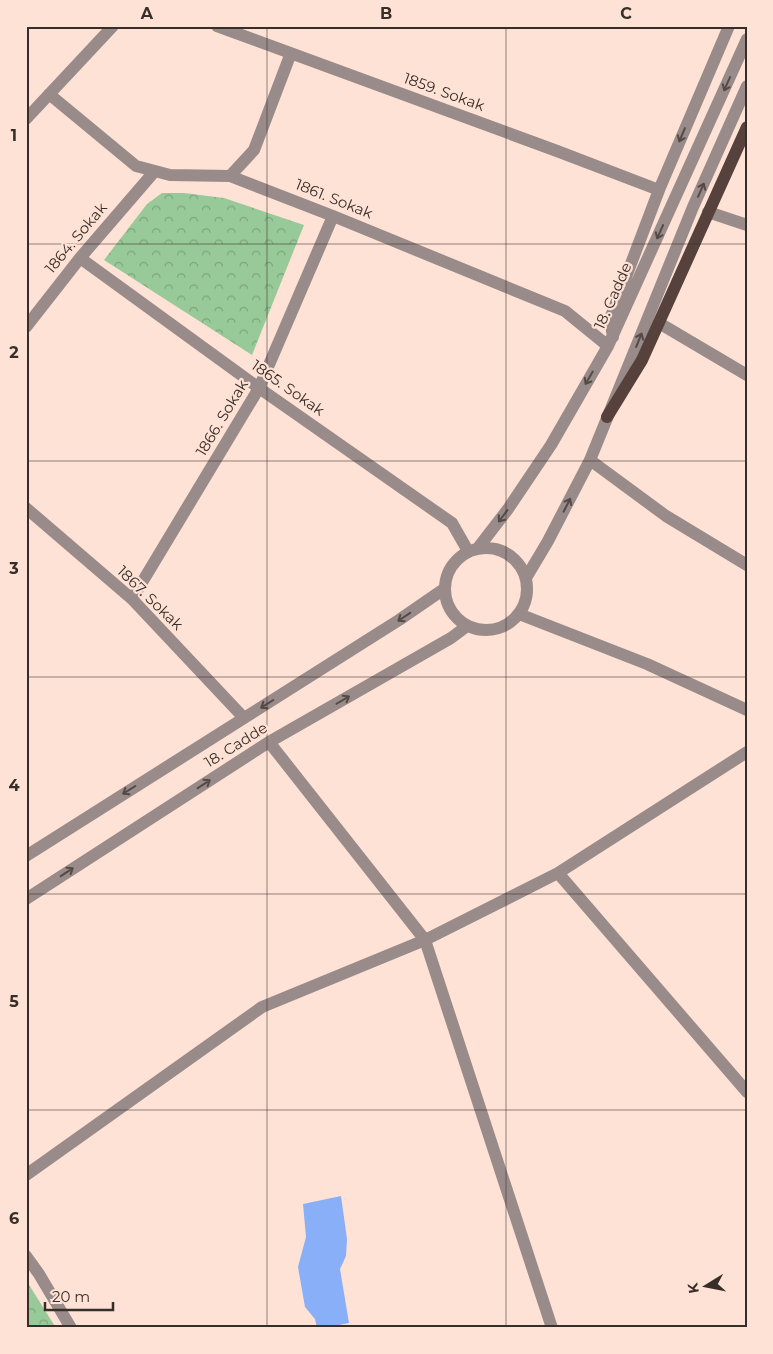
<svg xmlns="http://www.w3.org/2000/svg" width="773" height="1354" font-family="Montserrat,sans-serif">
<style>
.park{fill:url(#park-crowns)}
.water{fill:#88aff7}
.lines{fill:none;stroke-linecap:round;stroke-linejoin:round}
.minor{stroke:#988b89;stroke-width:12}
.major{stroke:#56413d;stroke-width:12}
.oneway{stroke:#554a46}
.grid{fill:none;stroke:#382e29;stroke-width:1;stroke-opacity:0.55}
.labels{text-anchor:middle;stroke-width:4.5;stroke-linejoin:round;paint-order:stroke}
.street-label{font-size:15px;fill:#382e29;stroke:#fee2d5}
.neatline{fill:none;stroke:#382e29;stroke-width:2}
.grid-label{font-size:16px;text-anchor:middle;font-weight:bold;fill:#382e29}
</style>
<defs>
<pattern id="park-crowns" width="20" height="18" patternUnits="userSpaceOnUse" patternTransform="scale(1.25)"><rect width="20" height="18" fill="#98c999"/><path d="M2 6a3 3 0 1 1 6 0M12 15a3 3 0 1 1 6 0" fill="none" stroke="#7da47d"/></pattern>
</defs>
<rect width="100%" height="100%" fill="#fee2d5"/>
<path class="park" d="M162 193H184L224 198 304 225 252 355 104 260 147 204Z
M26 1280 56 1328H26Z"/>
<path class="water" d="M341 1196 347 1239 346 1256 340 1269 349 1323 324 1328H317L315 1319 305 1307 298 1267 306 1237 303 1204Z"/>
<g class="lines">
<path class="minor" d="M217 26 557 151 659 190
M49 94 136 166 170 175 230 176 333 216 565 311 608 346
M26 119 113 26
M230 176 254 150 291 53
M708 212 747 225
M80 258 259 388 452 523 468 551
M659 323 747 375
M26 327 80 258 154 172
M613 337 610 319 659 190 729 26
M590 460 666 516 747 565
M26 508 132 599 244 718
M445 589a41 41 0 1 1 82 0a41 41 0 1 1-82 0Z
M478 548 508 509 551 445 608 346 747 39
M526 578 548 541 590 460 693 207 747 86
M132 599 259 388 333 216
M519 614 647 664 747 710
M269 742 425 940 552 1328
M26 856 399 620 444 589
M558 873 747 1092
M26 899 269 742 451 638 467 626
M26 1175 262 1007 425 940 558 873 747 752
M26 1256 39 1274 71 1328"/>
<path class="major" d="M607 417 642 360 747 127"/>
</g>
<defs><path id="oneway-shaft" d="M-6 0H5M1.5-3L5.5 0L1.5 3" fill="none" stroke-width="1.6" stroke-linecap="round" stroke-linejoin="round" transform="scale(1.25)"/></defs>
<g class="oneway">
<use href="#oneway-shaft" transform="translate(727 84) rotate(114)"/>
<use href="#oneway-shaft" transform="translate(682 135) rotate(113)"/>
<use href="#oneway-shaft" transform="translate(701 190) rotate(-66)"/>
<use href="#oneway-shaft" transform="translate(660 232) rotate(114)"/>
<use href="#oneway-shaft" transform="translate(639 340) rotate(-68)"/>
<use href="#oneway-shaft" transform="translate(589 378) rotate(120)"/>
<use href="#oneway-shaft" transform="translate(567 505) rotate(-63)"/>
<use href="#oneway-shaft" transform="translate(503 516) rotate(127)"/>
<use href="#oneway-shaft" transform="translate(404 617) rotate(146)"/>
<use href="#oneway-shaft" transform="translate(343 700) rotate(-30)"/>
<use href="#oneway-shaft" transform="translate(267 704) rotate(148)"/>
<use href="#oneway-shaft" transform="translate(204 784) rotate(-33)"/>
<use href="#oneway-shaft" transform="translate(129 790) rotate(148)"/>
<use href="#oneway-shaft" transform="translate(67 872) rotate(-33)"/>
</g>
<path class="grid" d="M267 26V1328M506 26V1328M26 244H747M26 461H747M26 677H747M26 894H747M26 1110H747"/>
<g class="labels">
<g class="street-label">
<text transform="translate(444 92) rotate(20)" y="5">1859. Sokak</text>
<text transform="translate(334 199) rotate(22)" y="5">1861. Sokak</text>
<text transform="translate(76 238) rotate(-50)" y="5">1864. Sokak</text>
<text transform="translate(613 296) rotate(-66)" y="5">18. Cadde</text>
<text transform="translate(288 388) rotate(35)" y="5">1865. Sokak</text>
<text transform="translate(222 418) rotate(-59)" y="5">1866. Sokak</text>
<text transform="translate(150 598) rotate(44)" y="5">1867. Sokak</text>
<text transform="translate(236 745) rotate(-32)" y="5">18. Cadde</text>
</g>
</g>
<rect width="773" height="1354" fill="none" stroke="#fee2d5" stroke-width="55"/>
<g transform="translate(706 1286) rotate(260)" stroke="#fee2d5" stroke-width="4" paint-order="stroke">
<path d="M0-4L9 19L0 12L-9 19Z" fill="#382e29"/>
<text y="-8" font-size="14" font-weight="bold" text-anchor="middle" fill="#382e29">K</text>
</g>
<path d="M45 1302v8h68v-8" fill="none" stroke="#382e29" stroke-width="2.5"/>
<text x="52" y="1302" font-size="15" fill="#382e29" stroke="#fee2d5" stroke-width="4" paint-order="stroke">20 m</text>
<rect x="28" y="28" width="718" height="1298" class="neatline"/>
<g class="grid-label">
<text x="147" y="19">A</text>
<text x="386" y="19">B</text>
<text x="626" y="19">C</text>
<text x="14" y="141">1</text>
<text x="14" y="358">2</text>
<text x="14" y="574">3</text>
<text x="14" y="791">4</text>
<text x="14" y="1007">5</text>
<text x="14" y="1224">6</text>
</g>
</svg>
